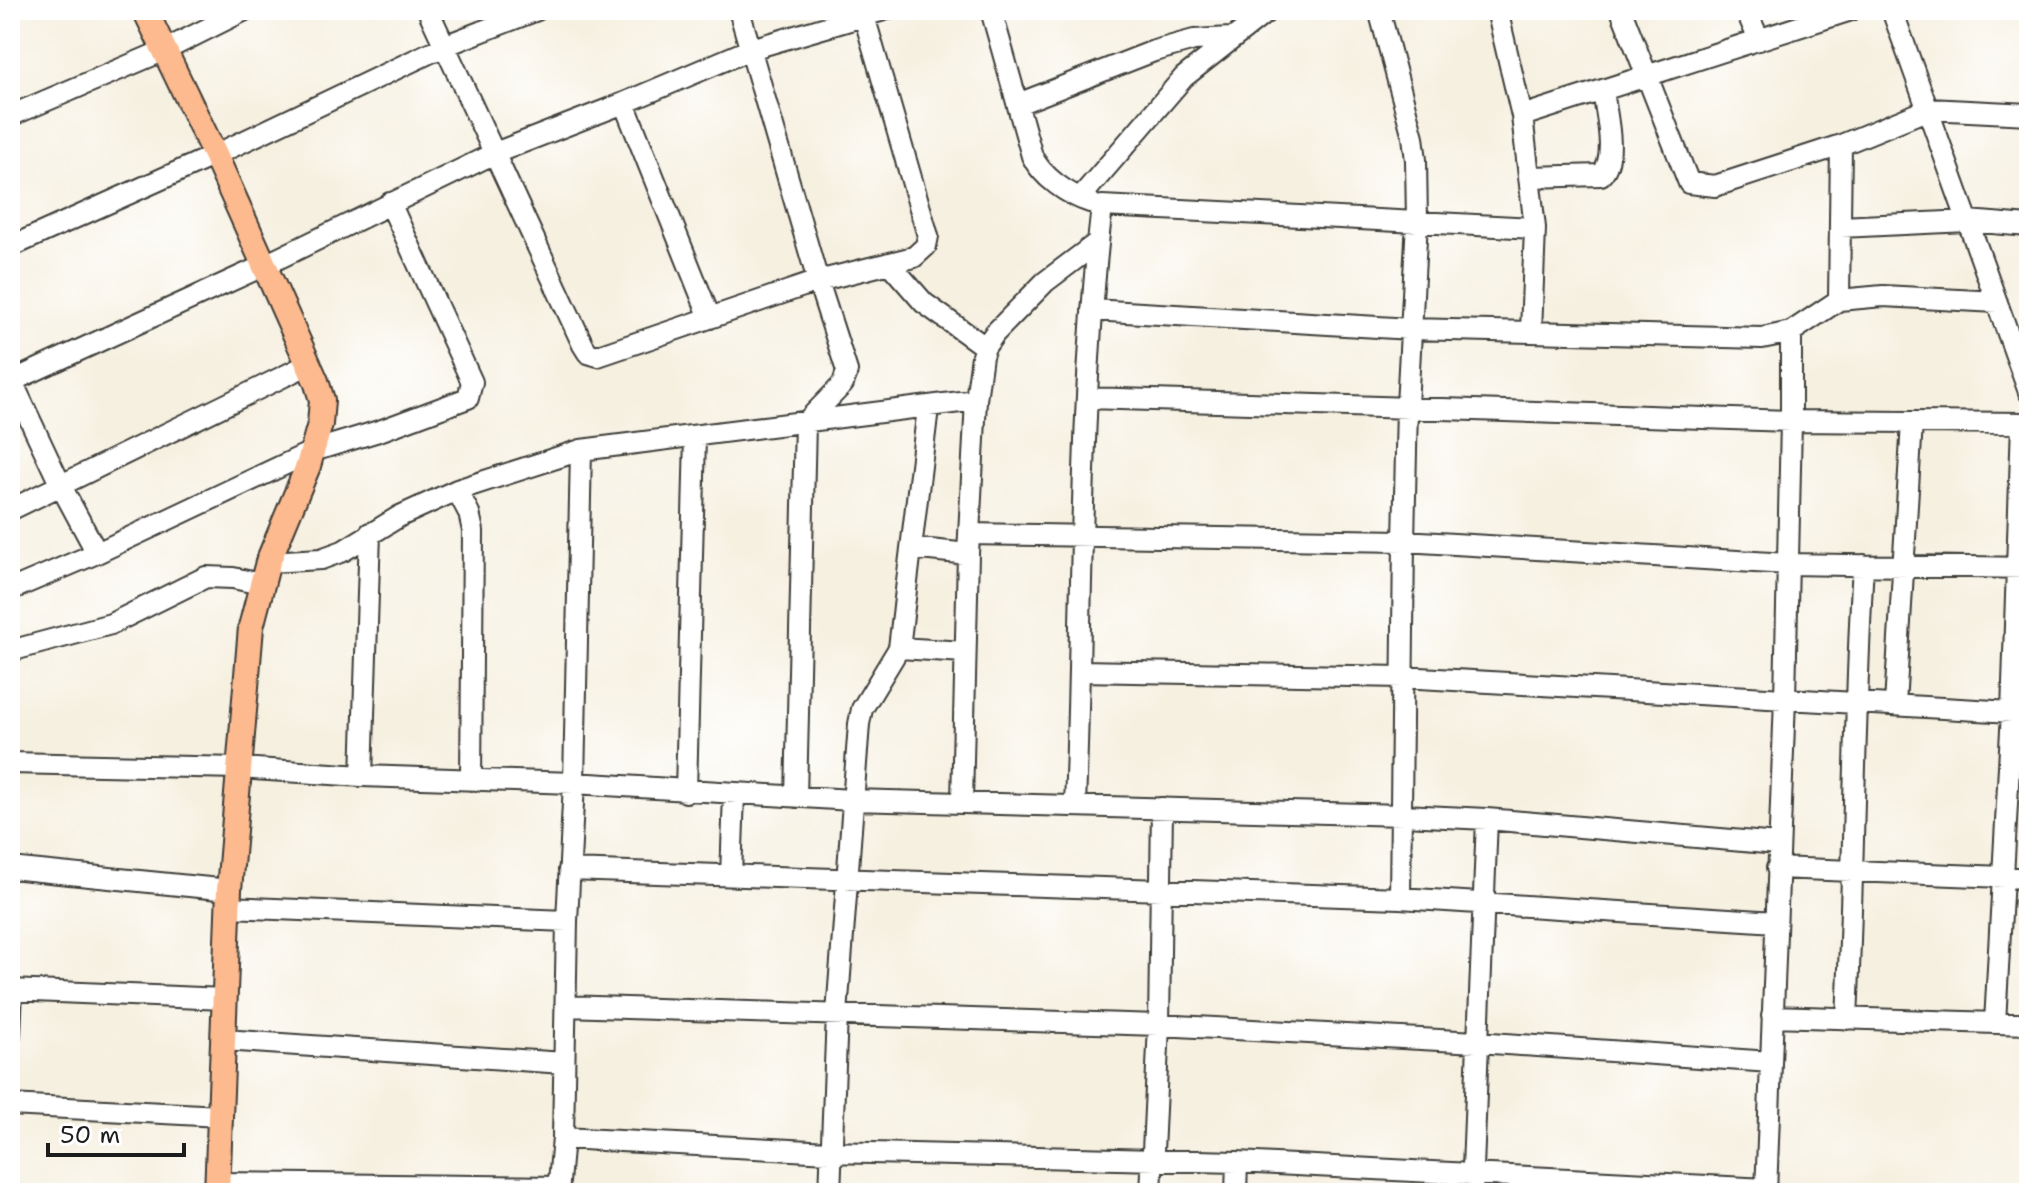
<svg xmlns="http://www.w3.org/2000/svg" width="2039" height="1203" font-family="'Shantell Sans',sans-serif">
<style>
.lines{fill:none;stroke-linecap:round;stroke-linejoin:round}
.minor-casing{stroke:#3d3c39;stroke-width:24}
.major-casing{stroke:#3d3c39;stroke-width:28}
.minor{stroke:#fff;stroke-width:20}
.major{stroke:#fcba8e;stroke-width:24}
</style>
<rect width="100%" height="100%" fill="#fff"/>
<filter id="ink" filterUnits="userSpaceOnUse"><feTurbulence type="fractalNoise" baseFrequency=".0125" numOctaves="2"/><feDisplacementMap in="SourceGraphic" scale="16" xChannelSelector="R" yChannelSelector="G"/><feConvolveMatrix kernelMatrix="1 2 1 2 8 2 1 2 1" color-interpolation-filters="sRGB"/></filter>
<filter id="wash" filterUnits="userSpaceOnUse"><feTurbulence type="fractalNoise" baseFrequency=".006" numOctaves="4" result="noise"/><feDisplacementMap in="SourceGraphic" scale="32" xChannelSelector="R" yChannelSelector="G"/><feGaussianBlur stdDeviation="1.8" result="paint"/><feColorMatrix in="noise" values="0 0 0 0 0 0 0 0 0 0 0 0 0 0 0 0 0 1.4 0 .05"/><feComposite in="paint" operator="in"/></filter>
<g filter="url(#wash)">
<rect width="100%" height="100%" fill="#f6f0e0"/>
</g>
<g filter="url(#ink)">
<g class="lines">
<defs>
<path id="minor" d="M428 10 583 345 588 353 598 356 818 281 914 257 926 246 928 236 864 16
M739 10 818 281 847 371 843 384 805 423 796 797
M991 10 1032 156C1042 177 1068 195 1090 202
M1379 10 1413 137 1416 160 1417 221 1407 406 1404 541 1400 898
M1497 10 1522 116 1535 228
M1621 10 1689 183 1715 186 1841 145 1929 109 2029 114
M1746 10 1759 40
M1892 10 2029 392
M624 103 710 318
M1018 104 1154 51 1194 40 1231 38
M10 116 165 50 245 10
M1522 116 1851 10
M1530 177 1601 175C1618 158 1606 114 1603 91
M1080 198 1184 77 1269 10
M1840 227 1968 221 2029 226
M10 247 215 155 444 46 537 10
M889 263 924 303 985 347
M1839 300 1841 145
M1092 310 1411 329 1531 332
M10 377 61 486 97 553 313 451 382 430 468 398 472 382 390 203
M10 382 265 265 495 153 624 103 751 49 884 10
M1088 398C1322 404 1557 413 1791 421V332
M457 490 469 513 473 531 471 780
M10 510 309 364
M969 534 1404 541 1788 564 2029 568
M911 548 968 554
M268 562 321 559 343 551 400 516 457 490 581 450 976 400
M10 590 97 553
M899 648 965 652
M10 651 111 624 206 577 233 578 261 584
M1080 671 1402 677 2012 712 2029 696
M1895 705 1912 422
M10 763 239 768 362 776 574 783 852 800 1403 815 1487 819 1778 844
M362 776 370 533
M686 792 695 437
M962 802 968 554 976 400 982 356 985 347 995 333 1045 282 1098 242
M1075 805C1083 605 1079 404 1102 206L1535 228 1531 332 1762 338 1791 332 1839 300 1883 296 1997 302
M10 868 229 890
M1777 868 2029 878
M569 870 1400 898 1776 922
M731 876 734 794
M228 907 567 921
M10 990 225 999
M565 1006 1159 1025 1477 1042 1771 1062
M1772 1016 2029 1024
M1847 1019C1854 867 1854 716 1863 565
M1995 1023 2012 712 2022 423
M10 1035 12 990
M223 1040 564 1063
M10 1105 220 1116
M563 1138 830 1152 1237 1162 1767 1189
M218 1183 559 1187
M558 1193 563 1138 567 921 574 783 581 450
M830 1193 837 1014 859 724 862 709 899 648 928 408
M1151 1193 1159 1025 1162 808
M1236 1193 1237 1162
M1472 1193 1487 819
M1766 1193 1785 699 1791 421 2029 423"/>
<path id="major" d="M145 10 215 155 316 381 322 400 320 424 308 466 268 562 251 627 229 890 217 1193"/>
</defs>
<use href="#minor" class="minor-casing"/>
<use href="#major" class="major-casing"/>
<use href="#minor" class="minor"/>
<use href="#major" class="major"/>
</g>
</g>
<rect width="2039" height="1203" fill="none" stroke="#fff" stroke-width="40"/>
<path d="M48 1143v12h136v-12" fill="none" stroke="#1c1c1c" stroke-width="4"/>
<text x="60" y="1143" font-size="24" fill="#1c1c1c" stroke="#ffffff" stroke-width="6" paint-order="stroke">50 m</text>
</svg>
